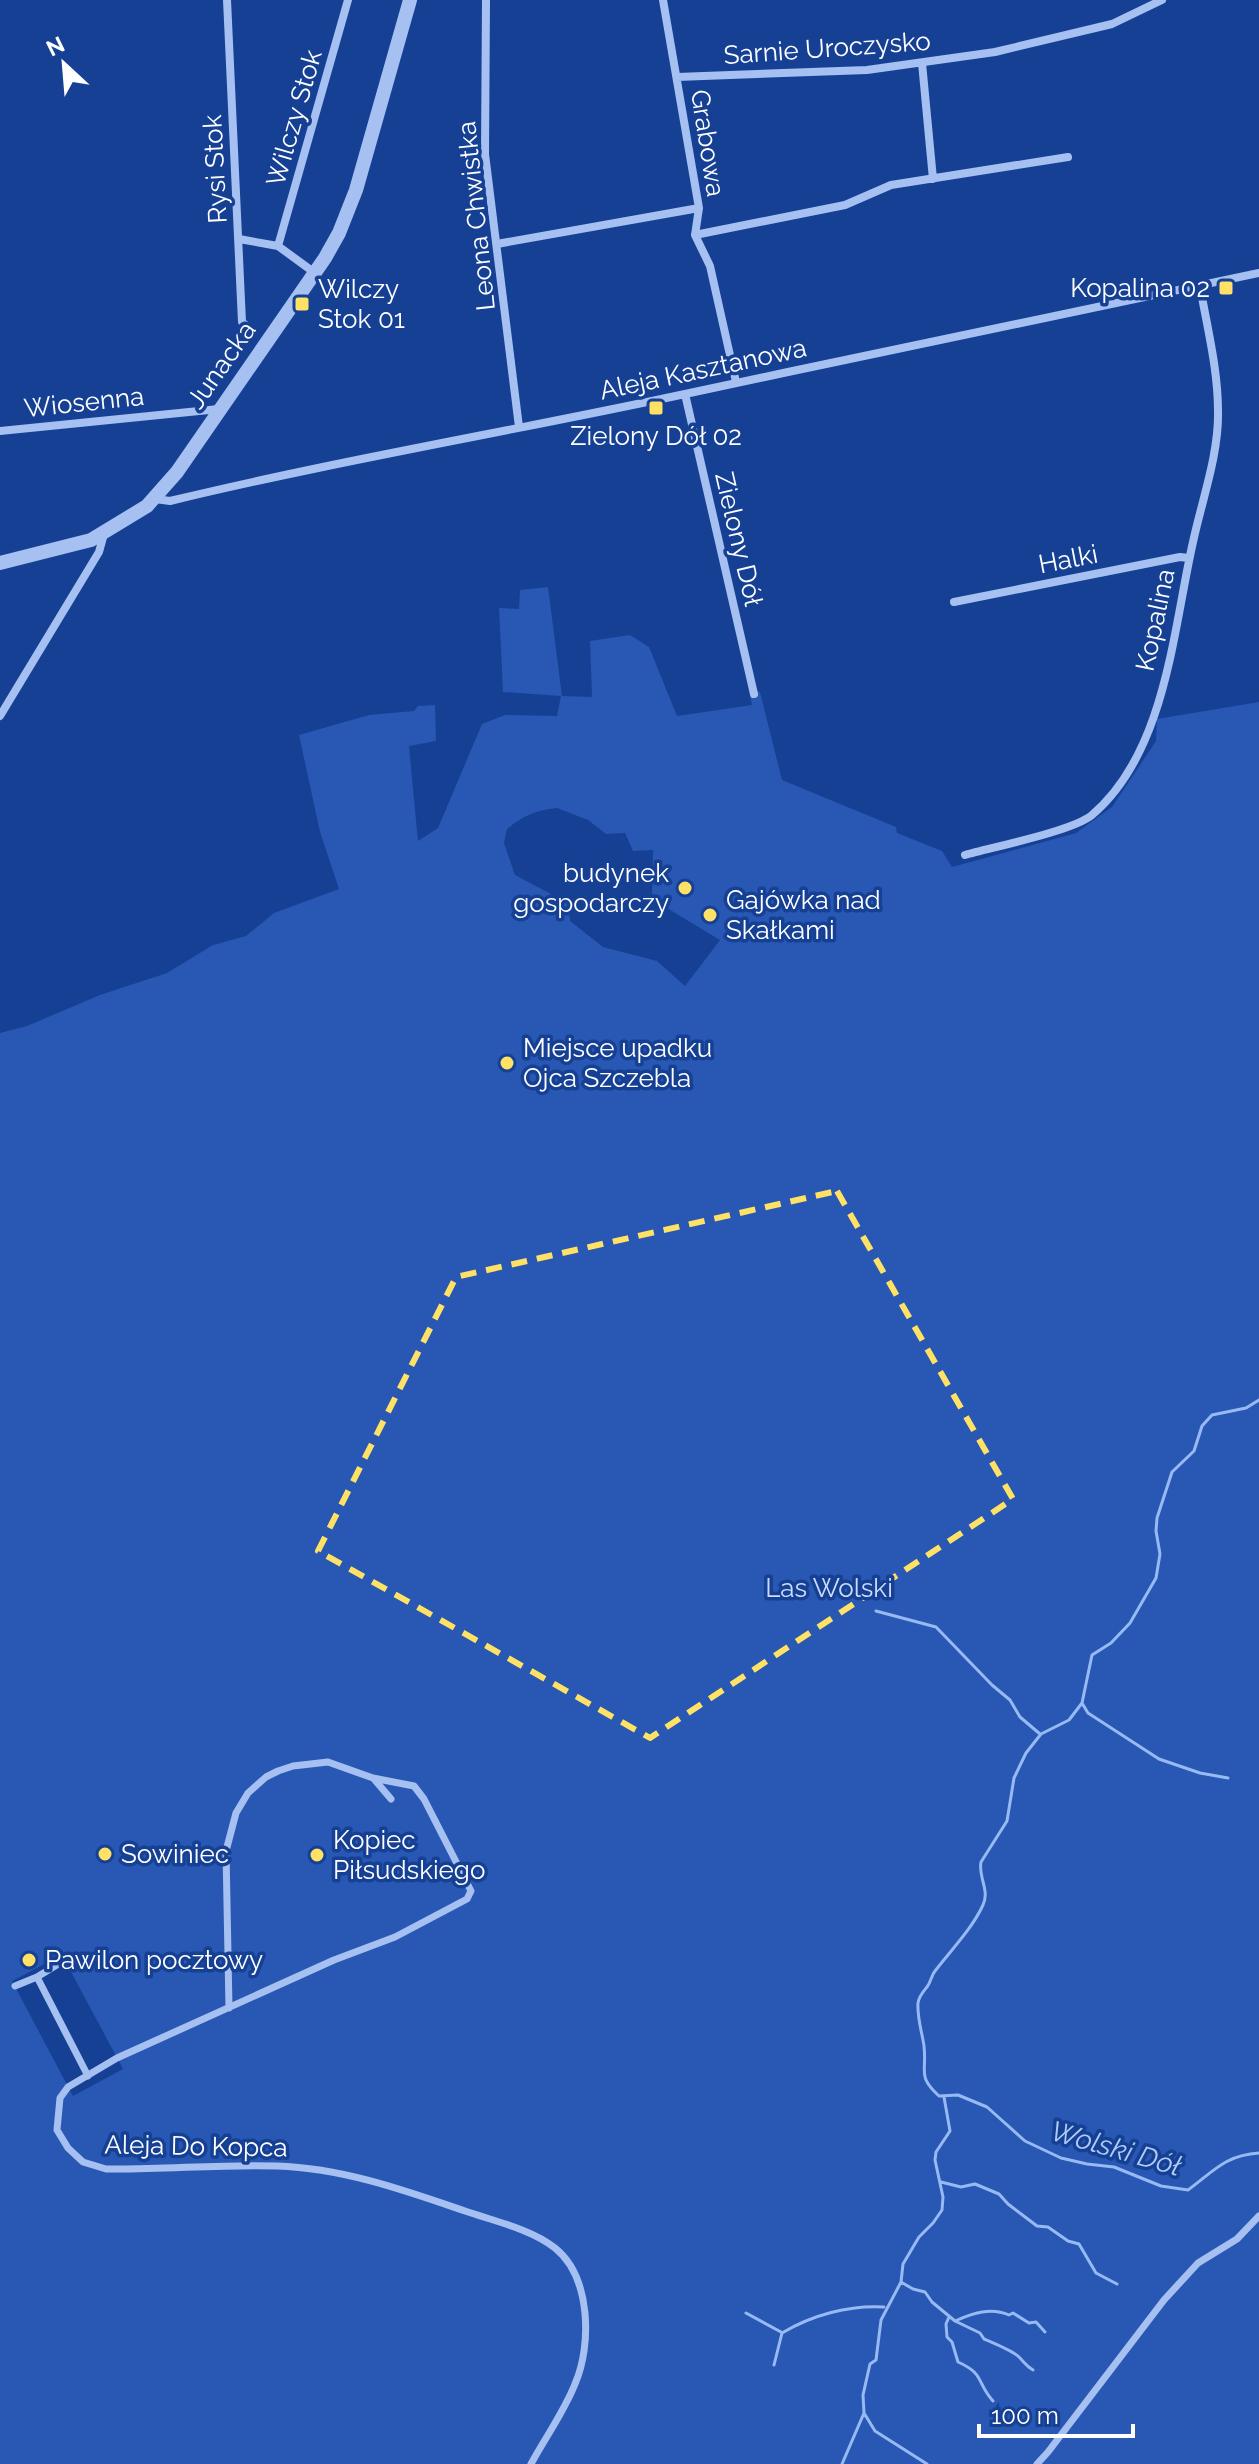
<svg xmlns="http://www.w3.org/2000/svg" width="1259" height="2464" font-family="Raleway,sans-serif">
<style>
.green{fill:#2858b3;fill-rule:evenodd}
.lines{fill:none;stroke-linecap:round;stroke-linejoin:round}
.stream{stroke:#97b9f4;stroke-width:3}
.pedestrian{stroke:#a5c0f1;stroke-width:7}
.minor{stroke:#a5c0f1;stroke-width:8}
.tertiary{stroke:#a5c0f1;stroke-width:14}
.marked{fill:none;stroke:#ffe165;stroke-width:6;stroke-dasharray:16 10;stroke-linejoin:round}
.poi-dot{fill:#ffe165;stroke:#154094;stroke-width:3}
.labels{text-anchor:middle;stroke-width:7;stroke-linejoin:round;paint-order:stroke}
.street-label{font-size:26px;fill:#fff;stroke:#154094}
.poi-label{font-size:26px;fill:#fff;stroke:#154094;text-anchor:start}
.park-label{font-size:26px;fill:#ccddfc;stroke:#154094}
.water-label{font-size:28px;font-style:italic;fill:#b1cbf8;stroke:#154094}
</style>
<rect width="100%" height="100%" fill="#154094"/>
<path class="green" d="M548 587 562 696 592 697 590 641 630 635 649 647 677 716 752 705 749 691 760 692 782 780 896 827 897 833 942 851 952 867 1076 833 1112 807 1156 741 1157 719 1259 702V2464H0V1033L27 1026 100 995 167 973 213 945 246 936 274 913 339 889 320 832 299 735 369 715 414 711 418 706 435 705 436 741 409 746 418 841 438 828 482 724 505 715 557 716 561 696 503 692 499 608 519 609 520 590ZM557 808 588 820 606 834 625 833 633 851 653 850 652 899 720 940 685 986 657 961 603 947 570 921 568 903 515 875 504 843 507 829C523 816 536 810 557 808ZM62 1955 123 2069 73 2096 12 1981Z"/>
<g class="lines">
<path class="stream" d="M1259 1400 1246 1408 1212 1415 1202 1426 1194 1451 1172 1472 1157 1518 1156 1531 1160 1554 1156 1578 1130 1623 1111 1643 1092 1655 1082 1703 1069 1720 1041 1734 1026 1753 1014 1778 1007 1821 981 1862C978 1877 990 1890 983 1905 972 1929 951 1950 935 1971 931 1976 931 1982 927 1987 923 1992 919 1996 918 2003 917 2018 922 2032 924 2046 927 2072 917 2076 939 2096L958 2095 987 2107 1025 2141 1061 2158 1087 2164 1114 2167 1161 2186 1188 2190C1213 2172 1225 2155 1259 2153
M876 1611 936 1627 992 1685 1010 1700 1020 1717 1040 1734
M1082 1703 1088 1713 1159 1759 1200 1773 1228 1778
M941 2182 961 2187 975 2184 999 2194 1008 2204 1037 2226 1048 2227 1068 2241 1079 2244 1096 2273 1117 2284
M901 2282 913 2289 925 2292 932 2302 955 2321C973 2313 991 2307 1009 2315L1013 2313 1029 2323 1036 2322 1045 2332
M746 2313 781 2332
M949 2317 946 2324 947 2337 952 2342 958 2362C985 2374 976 2382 993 2401
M955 2321 980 2333 984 2339C991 2342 1013 2351 1019 2357 1024 2362 1026 2366 1033 2370
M774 2365 782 2333C812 2315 849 2305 884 2307
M864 2413 875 2431 927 2464
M842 2464 864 2413 863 2395 870 2364 876 2360 881 2320 901 2282 903 2264 919 2237 933 2223 942 2210 943 2197 935 2160 936 2152 950 2131 944 2097"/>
<path class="pedestrian" d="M374 1779 391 1799
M37 1977 88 2076
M15 1986 37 1977 65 1960
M229 2008 226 1851 236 1813 248 1793 266 1777 278 1771 293 1766 328 1762 373 1778 414 1786 424 1799 471 1891 467 1899 395 1937 334 1960 117 2058 68 2087 60 2098 57 2130 68 2148 83 2162 106 2169C163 2170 220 2164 277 2166 342 2168 404 2190 465 2211 494 2221 531 2229 555 2248 591 2277 592 2345 575 2384 564 2412 545 2438 531 2464
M1037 2464 1048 2452 1164 2300 1198 2263 1237 2239 1259 2216"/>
<path class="minor" d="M227 0 242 322 253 331
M486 0 485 154 519 427
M663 0 699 208 695 235 710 266 736 382
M922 63 933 179
M677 77 867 70 995 52 1112 24 1162 0
M695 235 845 205 891 185 1068 157
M239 239 278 246 315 273
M497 244 699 208
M278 246 348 0
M685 394 754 694
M0 431 219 409
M155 499 170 501C340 460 513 431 685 394 876 353 1067 313 1259 273
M954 602 1180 557 1189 558
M0 716 99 552 104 534
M965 855C993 847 1073 831 1092 815 1166 752 1173 630 1193 542 1202 500 1219 454 1218 411 1218 369 1207 327 1200 286"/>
<path class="tertiary" d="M0 563 91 540 147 506 177 472 325 258 339 233 356 190 410 0"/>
</g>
<path class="marked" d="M837 1191 1013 1499 650 1738 318 1551 456 1277Z"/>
<g class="poi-dot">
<rect x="1218" y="280" width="16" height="16" rx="4"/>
<rect x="294" y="296" width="16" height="16" rx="4"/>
<rect x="648" y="400" width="16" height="16" rx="4"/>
<circle cx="685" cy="888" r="8"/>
<circle cx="710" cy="915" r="8"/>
<circle cx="507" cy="1063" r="8"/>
<circle cx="105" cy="1854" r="8"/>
<circle cx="317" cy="1855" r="8"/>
<circle cx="29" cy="1960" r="8"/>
</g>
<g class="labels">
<g class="street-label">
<text transform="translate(827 48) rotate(-4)" y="9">Sarnie Uroczysko</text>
<text transform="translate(294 118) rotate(-74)" y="9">Wilczy Stok</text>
<text transform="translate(708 143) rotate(81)" y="9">Grabowa</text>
<text transform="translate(215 169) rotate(-93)" y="9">Rysi Stok</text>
<text transform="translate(476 216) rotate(-96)" y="9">Leona Chwistka</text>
<text transform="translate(221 365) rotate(-55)" y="9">Junacka</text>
<text transform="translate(703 369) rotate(-12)" y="9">Aleja Kasztanowa</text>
<text transform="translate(84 402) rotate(-6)" y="9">Wiosenna</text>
<text transform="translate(739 539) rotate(77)" y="9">Zielony Dół</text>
<text transform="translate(1068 559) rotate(-11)" y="9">Halki</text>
<text transform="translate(1155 620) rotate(-78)" y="9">Kopalina</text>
<text transform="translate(196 2146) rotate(1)" y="9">Aleja Do Kopca</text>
</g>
<g class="poi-label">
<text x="1210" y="297" text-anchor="end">Kopalina 02</text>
<text x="318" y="298">Wilczy<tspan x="318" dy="30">Stok 01</tspan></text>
<text x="656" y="445" text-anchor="middle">Zielony Dół 02</text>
<text x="669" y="882" text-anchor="end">budynek<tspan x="669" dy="30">gospodarczy</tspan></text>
<text x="726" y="909">Gajówka nad<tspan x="726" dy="30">Skałkami</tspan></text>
<text x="523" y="1057">Miejsce upadku<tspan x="523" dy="30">Ojca Szczebla</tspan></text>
<text x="333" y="1849">Kopiec<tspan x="333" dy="30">Piłsudskiego</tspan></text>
<text x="121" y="1863">Sowiniec</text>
<text x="45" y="1969">Pawilon pocztowy</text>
</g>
<g class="park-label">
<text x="829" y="1597">Las Wolski</text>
</g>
<g class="water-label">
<text transform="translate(1116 2148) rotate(16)" y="10">Wolski Dół</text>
</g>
</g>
<g transform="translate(64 64) rotate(334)" stroke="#154094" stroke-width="6" paint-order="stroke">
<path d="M0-6L14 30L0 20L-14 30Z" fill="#ffffff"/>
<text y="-12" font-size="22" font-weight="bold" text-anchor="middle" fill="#ffffff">N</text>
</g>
<path d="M979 2424v12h154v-12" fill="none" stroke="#ffffff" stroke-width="4"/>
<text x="991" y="2424" font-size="24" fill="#ffffff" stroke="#154094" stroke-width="6" paint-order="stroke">100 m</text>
</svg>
